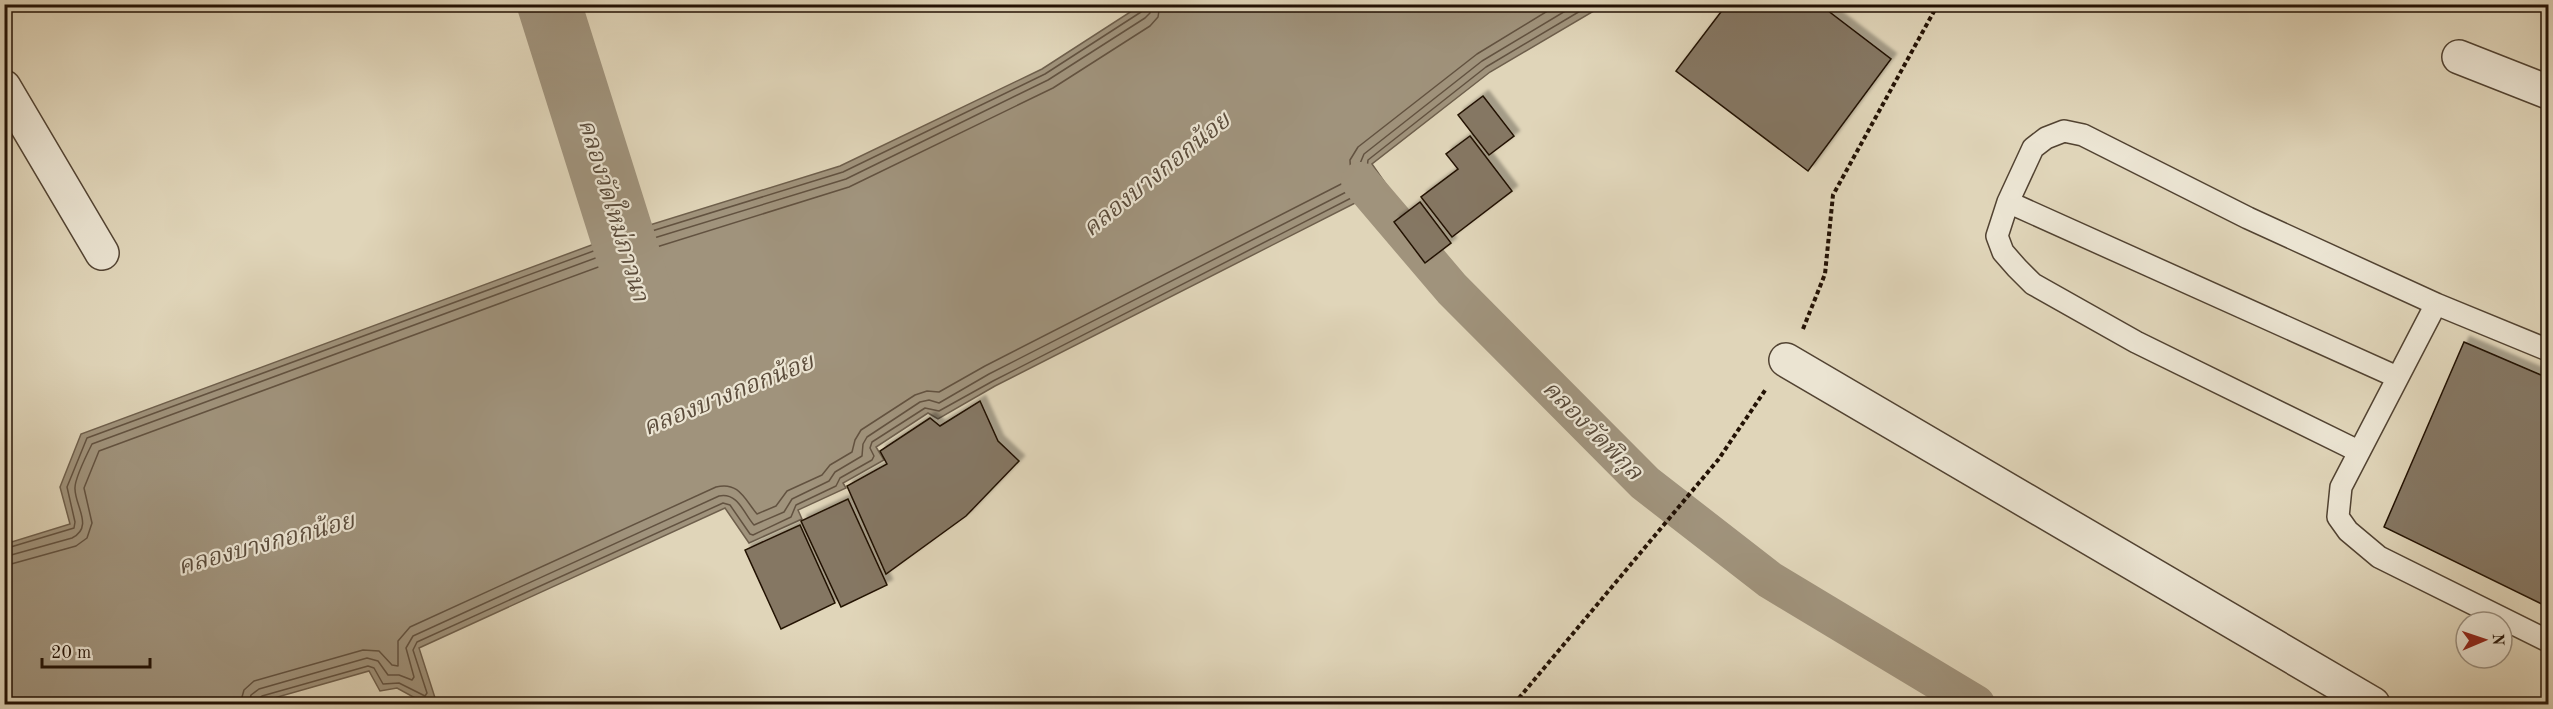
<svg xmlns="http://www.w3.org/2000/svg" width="2553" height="709" font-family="'Old Standard TT','Noto Serif Thai',serif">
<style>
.water{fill:#a0937c;stroke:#6e5f4c;stroke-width:1.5}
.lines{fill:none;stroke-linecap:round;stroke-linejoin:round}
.shore{stroke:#625240;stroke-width:1.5}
.canal{stroke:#a0937c;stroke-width:38}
.river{stroke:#a0937c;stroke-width:64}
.building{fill:#857763;stroke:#231205;stroke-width:1.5;filter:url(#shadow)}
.service-casing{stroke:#524332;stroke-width:24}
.minor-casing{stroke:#524332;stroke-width:36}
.path{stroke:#231205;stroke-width:4;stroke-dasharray:4.5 3;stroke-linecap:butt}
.service{stroke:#ebe4d2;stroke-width:21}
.minor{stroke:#ebe4d2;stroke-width:33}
.labels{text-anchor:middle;stroke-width:4.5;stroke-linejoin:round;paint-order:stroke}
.water-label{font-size:24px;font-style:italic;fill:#5b4c3b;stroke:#ebe4d2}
</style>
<defs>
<filter id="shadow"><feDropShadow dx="5.5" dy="-5.5" stdDeviation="1.5" flood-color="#0004"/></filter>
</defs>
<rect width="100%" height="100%" fill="#e0d5b9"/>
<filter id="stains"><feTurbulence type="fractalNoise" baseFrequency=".00333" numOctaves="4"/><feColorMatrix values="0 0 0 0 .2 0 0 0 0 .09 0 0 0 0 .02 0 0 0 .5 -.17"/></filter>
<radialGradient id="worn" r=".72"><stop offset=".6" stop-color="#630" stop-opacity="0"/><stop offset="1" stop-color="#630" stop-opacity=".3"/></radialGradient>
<path class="water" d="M1141 5H1604L1490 72 1372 164 1404 210 1385 226 1363 199 995 386 938 419 928 413 876 447 884 460 843 483 846 488 798 510 802 519 749 543 725 508 419 648 437 704H426L397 688 380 691 369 671 253 704H5V544L70 524 60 487 81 434 624 233 840 166 1042 69Z"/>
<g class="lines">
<path class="shore" d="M4 549 74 528 75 522 67 487 87 438 626 239 843 172 1045 74 1141 12 1144 4
M4 557 72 538C94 527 75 506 75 489 74 480 88 452 92 444L628 246 846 179 1048 80 1145 18 1150 13 1151 4
M4 566 76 546 87 538 92 523 84 488 99 451 631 255 849 187 1053 88 1150 26 1158 17 1160 4
M240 704 244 690 254 681 363 650 379 651 392 665 398 666V641L410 627 716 487C739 481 745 500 757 514L776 506 787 491 822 475 830 465 852 452 855 440 861 430 915 395 927 391 939 392 985 366 1351 179 1350 160 1358 147 1477 54 1559 4
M249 704 251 695 259 689 367 658 378 661 388 675H399L412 680 414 677 406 648 413 636 719 496C738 492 744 514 754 525L784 512 792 499 829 481 835 472 862 456 863 444 867 437 920 402 929 400 939 403 989 374 1356 187 1366 185 1367 182 1359 166 1364 154 1482 61 1577 4
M257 704 258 699 262 696 368 666 374 668 383 684 399 683 425 696 427 693 413 650 417 642 723 503 730 505 750 534 753 535 791 517 796 505 836 486 840 478 872 460 874 456 870 448 872 442 925 408 939 411 993 381 1359 194 1367 195 1384 215H1388L1395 207 1367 168 1368 160 1486 67 1592 4"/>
<path class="canal" d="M1360 181 1452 289 1645 483 1770 580 1976 704"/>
<path class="river" d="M549 4 648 318"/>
</g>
<path class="building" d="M1727 4H1819L1891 59 1808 171 1676 71Z
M1483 96 1514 136 1489 155 1458 115Z
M1470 136 1512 191 1452 237 1421 197 1458 169 1446 154Z
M1420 202 1451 243 1425 263 1394 222Z
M2464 342 2548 378V607L2384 527Z
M980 401 998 441 1019 461 966 516 886 574 847 486 887 464 880 451 930 418 940 426Z
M848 499 887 585 841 607 801 521Z
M800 525 835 603 781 629 745 550Z"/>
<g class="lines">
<defs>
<path id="service" d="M2008 202 2397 377
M2548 350 2436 304 2341 487 2338 517 2348 531 2379 557 2548 641
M2358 451 2136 342 2033 284 2017 268 2003 252 1997 236 2008 202 2033 148 2046 138 2064 131 2083 135 2248 218 2436 304"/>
<path id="minor" d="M2459 57 2548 92
M4 87 102 253
M1786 360 2373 704"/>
</defs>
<use href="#service" class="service-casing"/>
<use href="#minor" class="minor-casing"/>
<path class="path" d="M1803 329 1825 274 1833 195 1938 4
M1514 704 1718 460 1766 389"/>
<use href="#service" class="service"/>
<use href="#minor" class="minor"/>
</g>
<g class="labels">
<g class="water-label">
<text transform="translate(1156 174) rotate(-39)" y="8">คลองบางกอกน้อย</text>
<text transform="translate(614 210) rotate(73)" y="8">คลองวัดใหม่ภาวนา</text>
<text transform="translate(728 394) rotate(-22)" y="8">คลองบางกอกน้อย</text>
<text transform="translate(1593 430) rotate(45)" y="8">คลองวัดพิกุล</text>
<text transform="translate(266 543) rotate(-15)" y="8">คลองบางกอกน้อย</text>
</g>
</g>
<rect width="2553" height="709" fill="none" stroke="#e0d5b9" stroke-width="24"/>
<rect x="6" y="6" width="2541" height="697" fill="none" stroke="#231205" stroke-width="3"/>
<rect x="12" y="12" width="2529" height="685" fill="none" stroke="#231205" stroke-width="1.5"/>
<g transform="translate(2484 640) rotate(88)"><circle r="28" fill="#ebe4d2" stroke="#9b9080" stroke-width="1.5"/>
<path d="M0-4.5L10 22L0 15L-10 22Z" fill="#8f2418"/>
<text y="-9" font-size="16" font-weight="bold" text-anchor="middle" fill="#231205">N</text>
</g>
<path d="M42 658v9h108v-9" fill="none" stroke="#231205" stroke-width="3"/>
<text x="51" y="658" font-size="18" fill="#231205" stroke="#ebe4d2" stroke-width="4.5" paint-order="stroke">20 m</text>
<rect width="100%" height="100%" filter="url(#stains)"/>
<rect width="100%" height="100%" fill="url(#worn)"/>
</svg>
